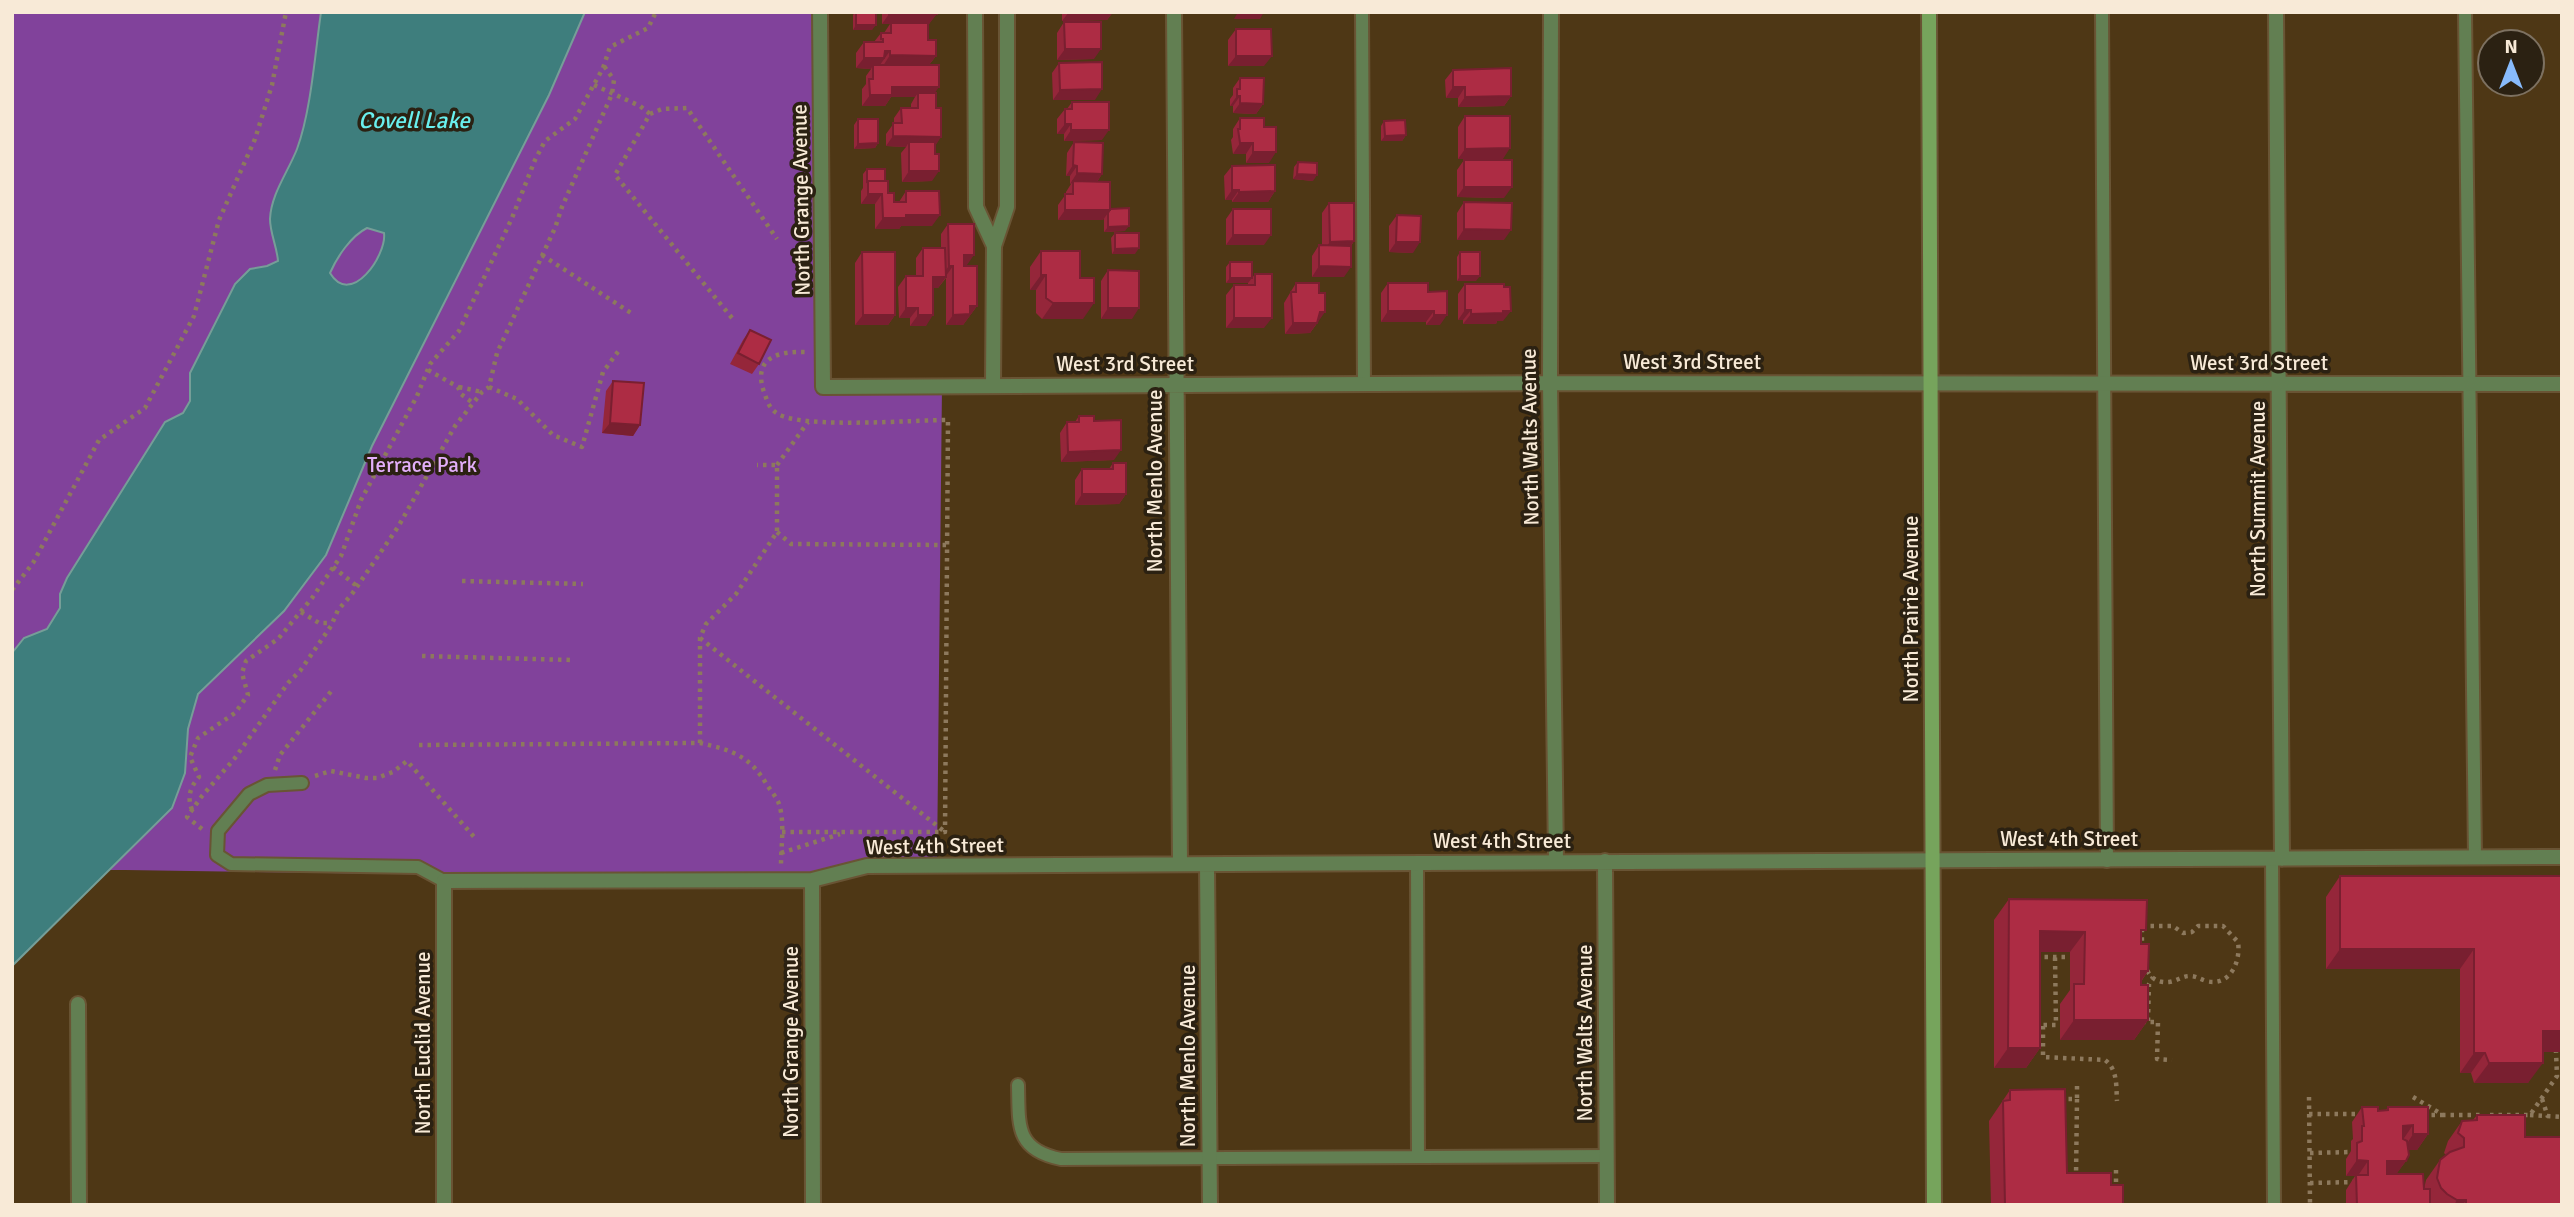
<svg xmlns="http://www.w3.org/2000/svg" width="2574" height="1217" font-family="Signika,sans-serif">
<style>
.green{fill:#81429b}
.water{fill:#3e7e7d;stroke:#769e98;stroke-width:2;fill-rule:evenodd}
.lines{fill:none;stroke-linecap:round;stroke-linejoin:round}
.lane-casing{stroke:#695434;stroke-width:16}
.street-casing{stroke:#695434;stroke-width:18}
.secondary-casing{stroke:#695434;stroke-width:18}
.path{stroke:#8d795d;stroke-width:4.5;stroke-dasharray:3.5 5;stroke-linecap:butt}
.lane{stroke:#627f52;stroke-width:12}
.street{stroke:#627f52;stroke-width:14}
.secondary{stroke:#76a45c;stroke-width:14}
.wall{fill:#95263a}
.shaded-wall{fill:#791f30}
.building{fill:#ad2c44;stroke:#791f30;stroke-width:2}
.labels{text-anchor:middle;stroke-width:7;stroke-linejoin:round;paint-order:stroke}
.street-label{font-size:21px;fill:#f8ead7;stroke:#2b2112}
.park-label{font-size:21px;fill:#e3affa;stroke:#2b2112}
.water-label{font-size:23px;font-style:italic;fill:#69efee;stroke:#2b2112}
</style>
<rect width="100%" height="100%" fill="#4e3715"/>
<path class="green" d="M12 12H820L823 386H942L937 866 854 868 812 880 125 870H12Z"/>
<path class="water" d="M321 12H585L549 95 372 446 326 555 284 611 198 694 188 729 185 773 172 808 12 966V653L24 638 47 629 60 608V594L67 578 165 422 183 413 190 401V373L235 284 250 269 267 266 278 261C277 247 270 233 270 219 271 194 288 172 297 149 311 111 315 54 321 12ZM367 228 384 233C387 255 351 308 330 273 337 257 351 236 367 228Z"/>
<g class="lines">
<defs>
<path id="lane" d="M1362 12 1364 384
M2102 12 2107 861
M2465 12 2475 858
M302 783 267 785 249 794 218 831 217 855 231 864 418 867 444 881
M2272 859 2274 1205
M1417 863 1418 1156
M1018 1085C1019 1125 1015 1150 1061 1159L1607 1156"/>
<path id="street" d="M820 12 823 387 1550 383 2562 384
M975 12 976 207 994 246
M1174 12 1180 864
M1551 12 1550 383 1556 861
M2276 12 2282 859
M993 385 994 246 1007 207V12
M1605 861 1607 1205
M1207 865 1210 1205
M812 880 813 1205
M78 1004 79 1205
M444 1205V881L812 880 867 866 2562 857"/>
<path id="secondary" d="M1929 12 1934 1205"/>
</defs>
<use href="#lane" class="lane-casing"/>
<use href="#street" class="street-casing"/>
<use href="#secondary" class="secondary-casing"/>
<path class="path" d="M594 85 640 106 650 114
M542 255 631 313
M732 318 615 175 650 114 662 109 687 108 777 239
M428 370 458 387 461 394 473 403
M459 387 482 392
M489 387 517 399 553 435 582 447 603 372 620 349
M777 465 808 422
M777 532 791 544 947 545
M333 567 358 587
M462 581 583 584
M12 590 33 563 99 440 145 408 194 316 219 220 255 139 272 85 286 12
M301 612 319 623H332
M700 638 945 832
M422 656 572 660
M700 743V638L706 624 736 594 777 532V465H757
M419 745 700 743C732 750 750 756 767 785 771 791 777 798 779 804 785 822 781 846 781 865
M275 770 280 755 333 689
M315 776 331 771 366 778H377L393 772 407 761 476 839
M192 810C187 797 190 787 199 777L190 757 198 738 235 713 248 695 242 673 246 661 278 639 312 598 341 556 361 500 417 396 430 364 459 331 512 218 535 160 545 141 575 119 603 68 610 47 648 28 656 12
M202 829 187 817 202 796 235 758 288 683 300 671 331 626 338 610 352 594 398 527 455 426 482 392 489 387 497 353 555 228 562 207 612 94 614 80 604 66
M782 832H945L948 420C913 420 804 429 778 414 769 409 767 400 764 392 752 357 779 351 806 352
M781 853 840 834
M2142 926H2173L2183 933 2192 932 2198 926H2223L2238 942C2241 962 2230 987 2206 981 2200 979 2196 976 2190 976 2182 976 2177 981 2169 982 2139 985 2142 945 2142 926Z
M2036 957H2070
M2148 1021 2149 984 2153 977
M2142 1022H2158L2157 1059 2172 1060
M2035 1025H2056L2055 957
M2043 1026V1057L2105 1060C2118 1070 2116 1086 2117 1101
M2077 1086V1099
M2309 1097 2310 1205
M2413 1097 2443 1115H2481
M2060 1099H2077L2076 1177
M2542 1099 2548 1117
M2309 1114H2362
M2423 1115H2443
M2490 1115H2530L2557 1076 2556 1052
M2530 1115 2562 1117
M2310 1153 2351 1152
M2116 1170V1190
M2310 1183 2356 1182"/>
<use href="#lane" class="lane"/>
<use href="#street" class="street"/>
<use href="#secondary" class="secondary"/>
</g>
<path class="wall" d="M855 12H876L872 30H853V15Z
M882 12H937L929 24H928V40L936 56 929 65 934 93 935 145 932 181 902 182 901 153 906 147 886 146V134L894 123V118L901 108H911V104L915 97H891L885 106H862V89L866 84V76L871 69 856 68V53L864 42H874L881 33H884L890 24H882Z
M1062 12H1113L1107 20 1062 21Z
M1064 22 1094 59 1057 60V33Z
M1236 29 1264 66H1228V40Z
M1059 63 1095 100H1053L1052 73Z
M1453 70 1511 96 1504 106 1458 107V98H1446L1445 80Z
M1240 78 1263 104 1256 114 1233 113V106H1230V99L1233 95V88Z
M1072 102 1102 140 1064 141V134H1057V119L1065 109H1067Z
M1465 116 1503 159H1458V127Z
M1240 118 1264 127 1269 163H1246V154H1233L1231 140 1233 137V129Z
M858 119 878 143 875 148 854 149V125Z
M1384 121 1406 135 1402 141H1381V126Z
M1074 142 1102 174 1097 182 1110 209 1125 231 1104 232V218L1103 220H1058V205L1066 194V192L1071 184H1070V176H1066L1067 153Z
M1464 160 1504 198 1457 197V170Z
M1298 162 1313 181 1293 179 1294 167Z
M1232 166 1275 191 1268 202H1232V200H1225L1224 176Z
M867 169 885 181 888 193 894 202H899L906 191 932 226H901L899 229H875V204H861V191L863 188V174Z
M1464 202 1504 240H1457V213Z
M1329 203 1354 241 1351 246 1344 277H1312V256L1319 245H1322V213Z
M1233 209 1264 245H1226V219Z
M1397 215 1413 253 1389 252V226Z
M948 224 967 265H964L977 306 963 325H946V278L938 288H933L926 326H910V318H899L898 287 906 276H916V258L923 248H941V234Z
M1115 233 1135 254H1112L1111 238Z
M1041 251 1080 278 1083 319H1042L1036 313V290H1030V267Z
M862 252 895 315 888 325H855V263Z
M1460 252 1476 281H1457V257Z
M1230 262 1252 278 1255 274 1264 328H1226V295L1234 285H1248V283H1226V267Z
M1108 270 1132 319H1101V281Z
M1296 283 1318 322 1310 333 1285 334 1284 303Z
M1388 283 1428 292 1440 325H1426V322H1381V293Z
M1465 284 1503 321H1497L1496 324H1463V320H1458V294Z
M750 330 759 364 752 374 730 364 743 340Z
M613 381 640 425 633 436 602 433 606 391Z
M1079 416 1094 421 1114 460 1061 462 1060 433 1067 422H1075Z
M1113 463 1126 494 1119 504 1075 505V480L1082 469H1109Z
M2340 876H2562L2543 1052 2528 1083H2474L2471 1073H2460V969H2326V897Z
M2009 899 2141 937V944L2148 971 2141 982 2148 1020 2134 1040H2060V1004L2070 990V952H2040V1048L2026 1068H1994V920Z
M2010 1090 2067 1173 2111 1185 2123 1205H1991L1989 1121Z
M2362 1107 2378 1111 2386 1110 2388 1107 2428 1134 2417 1150H2408L2406 1161 2396 1174 2424 1189 2426 1180 2440 1160 2446 1155 2444 1153 2448 1141 2462 1121 2473 1120 2477 1115 2525 1137 2562 1205H2346V1190L2355 1176H2346V1159L2351 1151V1141L2353 1139 2352 1122Z"/>
<path class="shaded-wall" d="M1069 12H1113L1107 20 1062 21Z
M1238 12H1264L1260 19H1234Z
M889 14H937L929 24H882Z
M856 25H876L872 30H853Z
M1065 49H1101L1094 59 1057 60Z
M885 51H890L877 69 873 65 871 69 856 68 864 58Z
M890 55 936 56 928 66H883Z
M1236 56H1272L1264 66H1228Z
M892 87H939L932 97 918 93 915 97H891L885 106H862L870 95Z
M1453 87H1465L1458 98H1446Z
M1102 89 1095 100H1053L1060 90Z
M1237 96H1240L1233 106H1230Z
M1511 96 1504 106 1458 107 1465 97Z
M1240 103 1263 104 1256 114 1233 113Z
M1065 124H1071L1064 134H1057Z
M1071 130H1109L1102 140 1064 141Z
M1406 135 1402 141H1381L1385 136Z
M893 136 941 137 934 148 909 142 906 147 886 146Z
M878 143 875 148 854 149 858 144Z
M1240 143H1253L1246 154H1233Z
M1510 148 1503 159H1458L1465 149Z
M1253 152H1276L1269 163H1246Z
M1073 165 1077 166 1070 176H1066Z
M909 171H939L932 181 902 182Z
M1077 173 1102 174 1095 185 1073 181 1071 184H1070Z
M1297 174 1317 175 1313 181 1293 179Z
M1464 187H1512L1504 198 1457 197Z
M1232 190H1239L1232 200H1225Z
M1275 191 1268 202H1232L1239 192Z
M868 194H882L875 204H861Z
M1065 210H1110L1103 220H1058Z
M906 215H940L932 226H901L899 229H875L883 218Z
M1129 226 1125 231 1104 232 1108 227Z
M1464 229 1511 230 1504 240H1457Z
M1233 235H1271L1264 245H1226Z
M1354 241 1347 252H1322L1330 242Z
M1396 242H1420L1413 253 1389 252Z
M1139 248 1135 254H1112L1115 249Z
M964 255H974L967 265H957Z
M949 266H953L946 276H941Z
M1319 266 1351 267 1344 277H1312Z
M1041 275H1046L1036 290H1030Z
M1460 276H1480L1476 281H1457Z
M933 277H946L938 288H925Z
M1230 278H1252L1248 283H1226Z
M1053 303H1094L1083 319H1042Z
M970 306H977L963 325H946L953 315Z
M906 308H918L910 318H899Z
M1108 308H1139L1132 319H1101Z
M1465 310H1471L1463 320H1458Z
M1388 311H1434L1426 322H1381Z
M1503 311H1511L1503 321H1497L1496 324H1463L1471 314Z
M1320 312H1325L1318 322H1312Z
M863 315H895L888 325H855Z
M918 315H933L926 326H910Z
M1434 315H1447L1440 325H1426Z
M1234 318H1272L1264 328H1226Z
M1293 323H1317L1310 333 1285 334Z
M610 423 640 425 633 436 602 433Z
M1121 450 1114 460 1061 462 1068 452Z
M1082 494H1126L1119 504 1075 505Z
M2040 931 2085 932 2070 952H2026Z
M2340 949H2474L2460 969H2326Z
M2141 971H2148L2134 991Z
M2074 1020H2148L2134 1040H2060Z
M2543 1031H2562V1052H2528Z
M2008 1048H2040L2026 1068H1994Z
M2474 1053H2485L2471 1073H2460Z
M2489 1063H2543L2528 1083H2474Z
M2413 1125 2402 1141 2403 1126Z
M2413 1134H2428L2417 1150H2403Z
M2357 1160 2368 1161 2357 1177 2356 1175 2355 1176H2346Z
M2387 1161H2406L2395 1176 2376 1177Z
M2457 1200H2466L2463 1205H2454Z"/>
<path class="building" d="M856 12H876V25H856Z
M889 12H937V14H889Z
M1064 22H1101V49H1065Z
M891 23H928V40H936V56L890 55V51H885L884 58H864V42H883V39H881V33H891Z
M1236 29H1271L1272 56H1236Z
M1102 62V89L1060 90 1059 63Z
M873 65H939V87H892V95H870L869 79H873Z
M1511 68V96L1465 97V87H1453V70Z
M1240 78H1264L1263 104 1240 103V96H1237V89H1240Z
M918 93H936V108H941V137L893 136V123H902L901 108H918Z
M1072 102H1109V130H1071V124H1065V109H1072Z
M1465 116H1510V148L1465 149Z
M1240 118H1264V127H1276V152H1253V143H1240L1238 129H1240Z
M858 119H878V143L858 144Z
M1405 120 1406 135 1385 136 1384 121Z
M909 142H935V154H939V171H909Z
M1074 142 1103 143 1102 174 1077 173V166L1073 165Z
M1464 160H1512V187H1464Z
M1298 162 1317 163V175L1297 174Z
M1275 165V191L1239 192V190H1232V166Z
M867 169H885V181H868L867 183Z
M868 181H888V193H894V202H906V191H939L940 215H906V218H883L882 194H868Z
M1073 181 1110 182V210H1065V194H1073Z
M1464 202 1512 203 1511 230 1464 229Z
M1329 203H1354V241L1330 242Z
M1129 208V226L1108 227V213L1110 209Z
M1233 209H1271V235H1233Z
M1397 215 1421 216 1420 242H1396Z
M948 224H974V255H964V266H977V306H970V314L953 315V266H949Z
M1115 233H1139V248L1115 249Z
M1319 245 1351 246V267L1319 266Z
M923 248H945L946 277H933V315H918V308H906V276H923Z
M1041 251H1080V278H1094V303H1053L1046 298V275H1041Z
M862 252H895V315H863Z
M1460 252H1480V276H1460Z
M1230 262H1252V278H1230Z
M1108 270 1139 271V308H1108Z
M1255 274H1272V318H1234V285H1255Z
M1296 283H1319V293H1325V312H1320L1317 323H1293L1291 292H1296Z
M1388 283H1428V292L1447 291V315H1434V311H1388Z
M1465 284H1504V287H1510L1511 311H1503V313L1471 314V310H1465Z
M750 330 771 340 759 364 738 353Z
M613 381 644 383 640 425 610 423Z
M1079 416H1094V421L1121 420V450L1068 452 1067 422H1079Z
M1113 463H1126V494H1082V469H1113Z
M2340 876H2562V1031H2543V1063H2489L2485 1053H2474V949H2340Z
M2009 899 2147 900 2146 930H2141V944H2149L2148 971H2141V985H2148V1020H2074V984H2084L2085 932 2040 931V1048H2008Z
M2065 1089 2067 1173H2111V1185H2123V1205H2005L2003 1101 2010 1100V1090Z
M2362 1107H2378V1111L2388 1110V1107H2428V1134H2413V1125L2403 1126V1139L2407 1141 2409 1155 2406 1161H2387V1174H2423L2424 1189H2430V1205H2357L2356 1175H2368V1161L2357 1160V1143L2362 1141V1126H2364Z
M2477 1115H2525V1137H2562V1205H2466V1200H2457L2447 1194 2441 1188 2437 1178 2440 1160 2450 1152 2464 1147V1138L2458 1133 2462 1121 2477 1120Z"/>
<g class="labels">
<g class="street-label">
<text transform="translate(801 200) rotate(-91)" y="7">North Grange Avenue</text>
<text x="1692" y="369">West 3rd Street</text>
<text x="2259" y="370">West 3rd Street</text>
<text x="1125" y="371">West 3rd Street</text>
<text transform="translate(1530 437) rotate(-91)" y="7">North Walts Avenue</text>
<text transform="translate(1155 481) rotate(-90)" y="7">North Menlo Avenue</text>
<text transform="translate(2258 499) rotate(-90)" y="7">North Summit Avenue</text>
<text transform="translate(1911 609) rotate(-90)" y="7">North Prairie Avenue</text>
<text x="2069" y="846">West 4th Street</text>
<text x="1502" y="848">West 4th Street</text>
<text transform="translate(935 846) rotate(-1)" y="7">West 4th Street</text>
<text transform="translate(1585 1033) rotate(-90)" y="7">North Walts Avenue</text>
<text transform="translate(791 1042) rotate(-90)" y="7">North Grange Avenue</text>
<text transform="translate(423 1043) rotate(-90)" y="7">North Euclid Avenue</text>
<text transform="translate(1188 1056) rotate(-90)" y="7">North Menlo Avenue</text>
</g>
<g class="park-label">
<text x="422" y="472">Terrace Park</text>
</g>
<g class="water-label">
<text x="414" y="128">Covell Lake</text>
</g>
</g>
<rect width="2574" height="1217" fill="none" stroke="#f8ead7" stroke-width="28"/>
<g transform="translate(2511 63)"><circle r="33" fill="#2b2112" stroke="#7d7161" stroke-width="2"/>
<path d="M0-5L12 26L0 18L-12 26Z" fill="#88bbfc"/>
<text y="-10" font-size="19" font-weight="bold" text-anchor="middle" fill="#f8ead7">N</text>
</g>
</svg>
